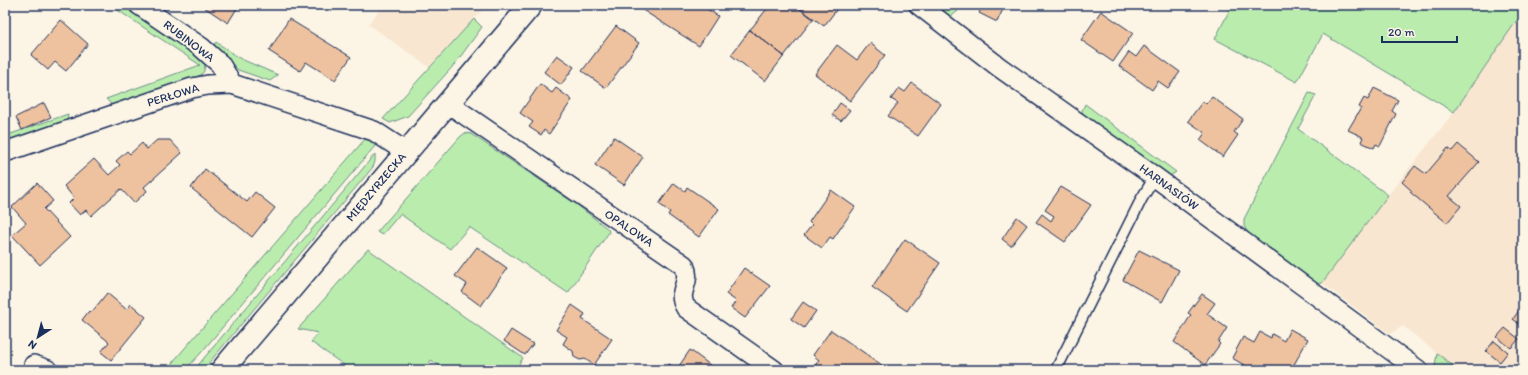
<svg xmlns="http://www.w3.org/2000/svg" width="1528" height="375" font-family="Itim,sans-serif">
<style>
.built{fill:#f8e6d0}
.green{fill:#baedad;stroke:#6a8e86}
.building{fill:#efc29f;stroke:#1b2f5e}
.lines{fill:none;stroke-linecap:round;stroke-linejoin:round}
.lane-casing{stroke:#1b2f5e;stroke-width:13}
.street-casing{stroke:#1b2f5e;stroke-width:22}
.secondary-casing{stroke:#1b2f5e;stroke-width:25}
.lane{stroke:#fcf5e5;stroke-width:10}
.street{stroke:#fcf5e5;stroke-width:19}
.secondary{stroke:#fcf5e5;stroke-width:22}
.labels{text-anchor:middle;stroke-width:4;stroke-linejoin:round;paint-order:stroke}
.street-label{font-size:12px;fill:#1b2f5e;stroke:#fcf5e5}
</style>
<rect width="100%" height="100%" fill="#fcf5e5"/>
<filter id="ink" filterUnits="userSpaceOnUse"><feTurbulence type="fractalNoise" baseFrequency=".025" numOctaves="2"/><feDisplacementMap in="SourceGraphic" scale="8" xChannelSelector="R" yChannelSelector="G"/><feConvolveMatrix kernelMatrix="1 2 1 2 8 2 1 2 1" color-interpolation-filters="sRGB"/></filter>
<g filter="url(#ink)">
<path class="built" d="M384 5H487L429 67 368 24Z
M1517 20 1523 24V370H1458L1403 326 1390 334 1322 283 1388 195 1454 112Z"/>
<path class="green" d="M110 5H122L201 59 205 64 204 71 201 75 113 106 106 99 200 65Z
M933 5H950L958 11 949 18Z
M1232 5H1523V24L1517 20 1454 112 1323 34 1297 82 1215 39Z
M474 19 482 27 455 64 408 116 390 123 383 119Z
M216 42 241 59 278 75 270 81 238 70 214 45Z
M1309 93 1316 95 1298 129 1388 195 1322 283 1318 285 1248 233 1244 226V219Z
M1085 104 1176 172 1170 176 1163 174 1084 116 1082 111Z
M68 114 67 123 5 143V136Z
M465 133 471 134 576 204 608 229 609 232 568 293 469 227 450 249 400 214 382 235 377 232 460 137Z
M365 139 370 141 375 146 200 354 185 370H166Z
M375 154V162L373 167 203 370H194Z
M368 249 523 358 515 370H446L431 360 424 370H351L311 342 318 333 298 329Z
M1437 353 1458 370H1437L1435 366Z"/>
<path class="building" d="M201 5H239L228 23Z
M643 5H701L718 16 699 46 641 9Z
M770 5H795L813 19 784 56 750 30Z
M795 5H840L824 26Z
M983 5H1005L997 22 979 13Z
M1101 11 1133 33 1113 62 1081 40Z
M289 19 351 57 335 80 306 62 300 71 269 51Z
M61 20 88 44 66 71 55 62 48 70 31 55Z
M616 26 639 43 606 88 582 71Z
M750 30 784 56 765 81 731 55Z
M870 43 885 55 850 101 815 74 837 45 857 60Z
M1144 46 1180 72 1168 88 1158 81 1152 90 1119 66 1129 52 1136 57Z
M557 55 574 67 561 85 544 72Z
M912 83 941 104 918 136 888 116 898 103 891 99 899 88 905 92Z
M540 84 552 93 556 88 572 100 549 134 544 130 541 135 529 127 533 122 520 113Z
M1374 88 1398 100 1392 111 1396 114 1380 146 1376 144 1374 148 1361 142 1363 137 1348 130 1361 108 1359 107 1364 98 1368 100Z
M1212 97 1243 119 1234 132 1238 135 1223 157 1200 140 1205 133 1188 121 1203 101 1206 104Z
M44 103 51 117 22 130 16 117Z
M840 103 850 110 841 121 832 115Z
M614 137 643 157 624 185 595 165Z
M157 140H170L182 153 144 187 147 191 134 203 121 189 91 216 86 210 80 215 69 203 74 198 64 186 94 159 109 175 120 165 116 161 127 151 130 154 142 143 147 149Z
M1458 144 1479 162 1449 196 1461 206 1447 223 1410 192 1412 191 1402 182 1415 166 1426 174 1448 148 1452 151Z
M205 169 247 202 255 192 275 208 252 237 191 188Z
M37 183 53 201 44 209 70 237 40 265 12 235 26 223 12 207Z
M674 183 685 191 687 187 719 209 699 237 668 215 670 212 659 204Z
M1061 187 1091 205 1065 242 1036 222 1042 214 1051 221 1054 216 1045 210Z
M831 190 855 207 833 239 830 237 822 248 804 235 812 225 809 222Z
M1017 217 1027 225 1011 246 1002 239Z
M905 239 940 263 907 311 872 287Z
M477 247 507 268 481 306 462 292 467 284 455 276Z
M1139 250 1179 270 1162 302 1123 280Z
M744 268 770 286 745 318 731 308 736 301 726 294Z
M107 293 127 310 131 304 146 317 111 360 101 352 109 342 82 320 89 311 91 313Z
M1202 294 1215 303 1207 314 1227 328 1218 342 1220 344 1205 365 1174 342 1191 315 1188 313Z
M803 302 816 311 804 328 791 319Z
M572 305 585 314 582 319 612 339 594 365 585 359 580 360 574 357 573 351 563 344 567 337 556 330Z
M1520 309 1523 311V327L1513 319Z
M1505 328 1519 339 1511 348 1497 337Z
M1290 329 1308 339 1291 370H1253L1232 358 1243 337 1254 343 1260 332 1271 338 1272 334 1284 341Z
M511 330 533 344 525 355 504 341Z
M831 330 882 365 878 370H834L829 367 827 370H817L814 367 819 360 813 355Z
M1494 341 1508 352 1500 362 1486 351Z
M690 350 710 365 706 370H664L669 364 677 369Z"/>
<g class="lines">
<defs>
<path id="lane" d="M1056 370 1142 198 1155 177"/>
<path id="street" d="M139 5 201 47 220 64 232 84
M919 5 999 67 1155 177 1418 370
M449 104 684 265C693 284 675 291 686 308L774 370
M5 152 192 88 208 85 232 84 374 131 406 152
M34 365 48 370"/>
<path id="secondary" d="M222 370 531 5"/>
</defs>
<use href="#lane" class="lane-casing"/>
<use href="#street" class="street-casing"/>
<use href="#secondary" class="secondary-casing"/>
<use href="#lane" class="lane"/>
<use href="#street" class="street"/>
<use href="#secondary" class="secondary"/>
</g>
</g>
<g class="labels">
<g class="street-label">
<text transform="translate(189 41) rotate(37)" y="4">RUBINOWA</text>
<text transform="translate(173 95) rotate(-17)" y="4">PERŁOWA</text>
<text transform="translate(376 187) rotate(-50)" y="4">MIĘDZYRZECKA</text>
<text transform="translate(1169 187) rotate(36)" y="4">HARNASIÓW</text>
<text transform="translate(629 228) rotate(34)" y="4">OPALOWA</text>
</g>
</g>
<rect width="1528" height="375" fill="none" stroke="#fcf5e5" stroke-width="20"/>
<rect x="10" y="10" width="1508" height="355" fill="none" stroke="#1b2f5e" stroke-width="1.5" filter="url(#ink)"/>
<g transform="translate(38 337) rotate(216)" stroke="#fcf5e5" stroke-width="3" paint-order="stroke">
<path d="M0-3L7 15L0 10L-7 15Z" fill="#1b2f5e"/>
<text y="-6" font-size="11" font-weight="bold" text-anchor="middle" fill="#1b2f5e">N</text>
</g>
<path d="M1382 36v6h75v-6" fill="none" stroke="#1b2f5e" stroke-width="2"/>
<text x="1388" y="36" font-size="12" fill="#1b2f5e" stroke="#fcf5e5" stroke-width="3" paint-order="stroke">20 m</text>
</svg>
